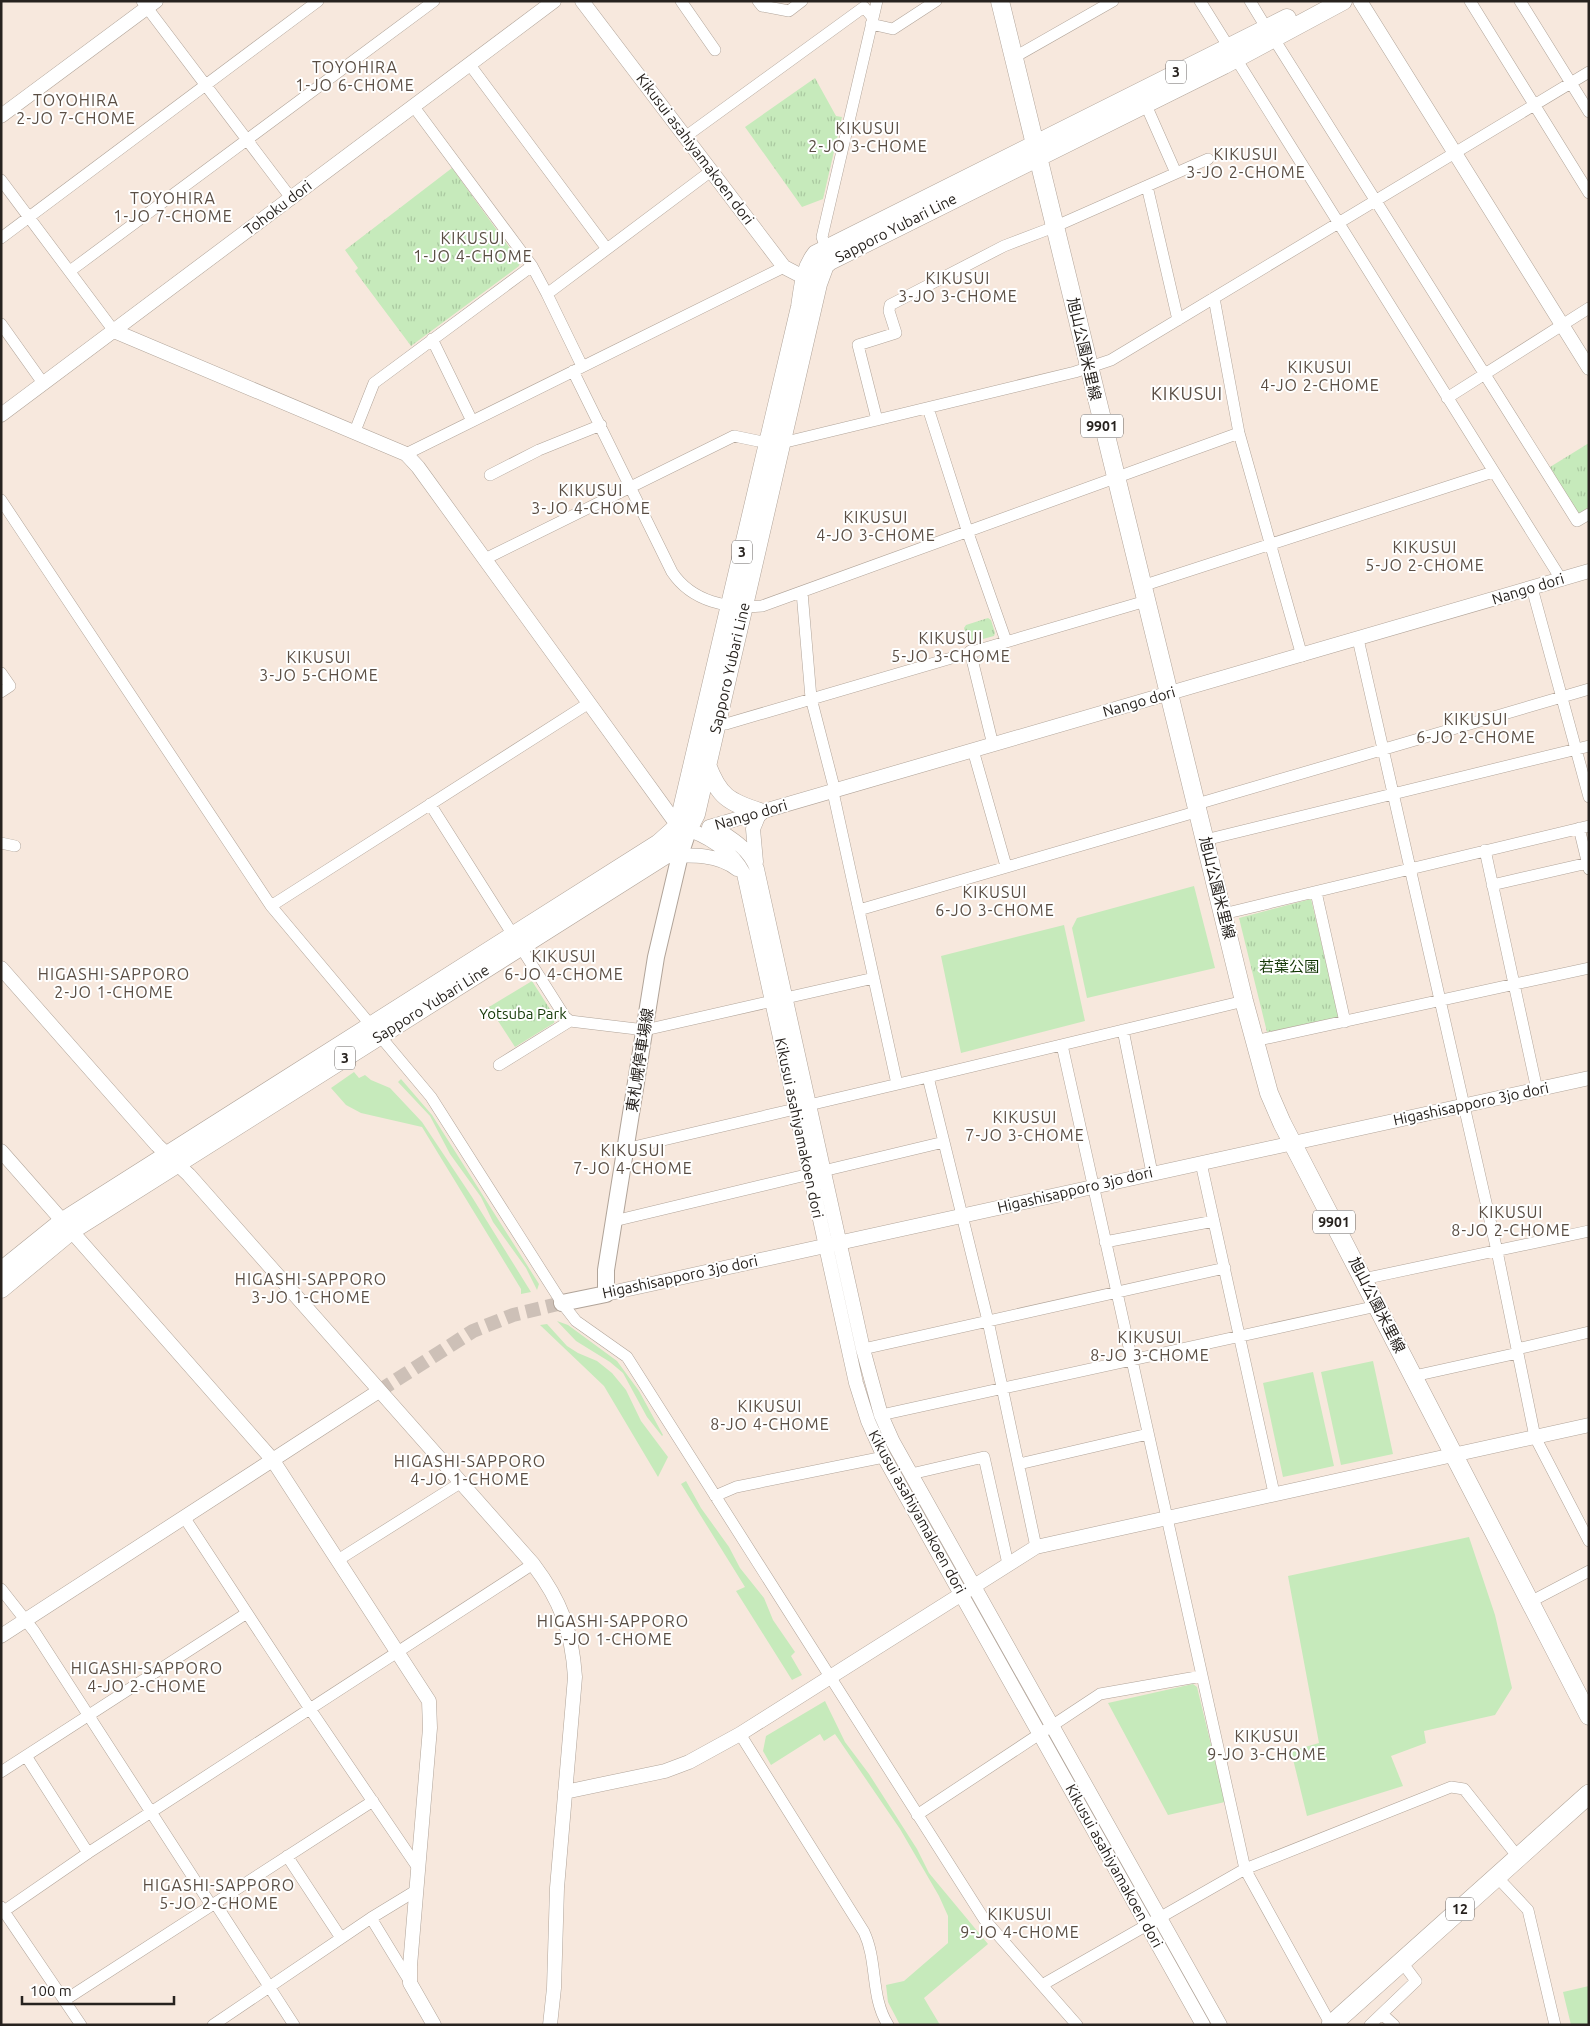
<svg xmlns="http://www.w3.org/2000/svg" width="1590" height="2026" font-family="Ubuntu,'Noto Sans JP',sans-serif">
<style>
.green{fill:#c6eabb}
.park{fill:url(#park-tufts)}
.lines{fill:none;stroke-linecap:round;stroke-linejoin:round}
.tertiary-tunnel{stroke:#cdc0b7;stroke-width:14;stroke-dasharray:14 7;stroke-linecap:butt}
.minor-casing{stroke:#b1a499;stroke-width:12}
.tertiary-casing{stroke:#b1a499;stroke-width:15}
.secondary-casing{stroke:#b1a499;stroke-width:18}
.primary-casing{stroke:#b1a499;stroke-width:19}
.trunk-casing{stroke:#b1a499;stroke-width:20}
.minor{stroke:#fff;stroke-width:11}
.tertiary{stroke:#fff;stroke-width:14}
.secondary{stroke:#fff;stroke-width:16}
.primary{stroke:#fff;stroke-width:18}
.trunk{stroke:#fff;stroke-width:19}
.labels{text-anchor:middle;stroke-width:4;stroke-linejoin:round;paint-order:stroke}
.shield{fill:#fff;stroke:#686462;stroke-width:1}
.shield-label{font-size:14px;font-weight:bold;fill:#27221e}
.street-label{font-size:15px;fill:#27221e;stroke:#fff}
.park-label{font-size:15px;fill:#133705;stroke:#fff}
.neighbourhood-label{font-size:16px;letter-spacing:1px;fill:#5a4e44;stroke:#fff}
.quarter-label{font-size:18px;letter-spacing:1px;fill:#5a4e44;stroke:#fff}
</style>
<defs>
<pattern id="park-tufts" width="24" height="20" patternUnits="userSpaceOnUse" patternTransform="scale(1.25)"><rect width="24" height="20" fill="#c6eabb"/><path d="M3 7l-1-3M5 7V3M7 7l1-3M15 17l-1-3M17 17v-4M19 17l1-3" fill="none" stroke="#aac8a0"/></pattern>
</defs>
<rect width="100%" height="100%" fill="#f7e8dd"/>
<path class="green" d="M1194 886 1215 968 1087 998 1072 928 1077 918Z
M1064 925 1085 1021 961 1053 941 956Z
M354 1072 359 1078 365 1075 371 1080 390 1088 422 1122 472 1197 531 1292 521 1294V1289L422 1127 361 1113 346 1105 331 1088Z
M401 1079 432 1115 539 1284 537 1290 526 1268 493 1222 481 1197 450 1154 430 1116 398 1082Z
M557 1321 568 1325 617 1361 639 1391 663 1435 662 1436 647 1417 623 1373 610 1362 576 1341Z
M547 1324 567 1346 578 1353 597 1361 612 1373 626 1390 641 1421 668 1457 658 1477 604 1386 540 1325Z
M1373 1361 1393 1454 1341 1465 1321 1372Z
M1313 1372 1334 1466 1283 1477 1263 1383Z
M686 1481 701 1508 729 1547 740 1568 764 1598 773 1620 795 1652 791 1656 802 1675 792 1680 736 1591 745 1587 681 1484Z
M1469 1537 1495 1615 1512 1688 1495 1715 1424 1731 1426 1743 1391 1756 1403 1786 1307 1816 1291 1751 1319 1743 1288 1576Z
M1193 1684 1197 1687 1225 1802 1168 1815 1108 1703Z
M825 1701 845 1742 869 1774 917 1849 929 1873 988 1944 924 1998 940 2025H900L888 2002 886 1985 904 1981 948 1943V1916L939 1896 900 1829 835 1734 824 1741 820 1734 771 1765 763 1751 766 1736Z
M1589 1986V2025H1571L1563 1992Z"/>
<path class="park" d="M815 78 836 116 842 117 823 199 802 207 745 127Z
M452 168 520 262 519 266 411 346 355 271 358 268 345 250Z
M1589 443V507L1578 514 1550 467Z
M988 618 991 620 995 633 994 636 968 643 964 628 966 625Z
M1311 899 1339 1017 1267 1032 1239 918Z
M532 981 555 1017 554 1023 515 1047 489 1007Z"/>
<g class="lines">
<path class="tertiary-tunnel" d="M379 1391 473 1331 513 1315 562 1303"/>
<defs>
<path id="minor" d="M142 1 291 198
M681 1 715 50
M758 1 762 6 789 11 802 1
M1200 1 1561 579
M1250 1 1267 29
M1470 1 1589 193
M1520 1 1589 112
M871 24 893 29 936 1
M1274 39 1577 521 1589 514
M1013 58 1113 1
M470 65 607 249
M1145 103 1176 173
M414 107 532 266 547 294
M685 137 864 7 873 18
M1 180 114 331
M1147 186 1178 320
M1 238 318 1
M828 254 822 237 877 1
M70 271 434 1
M1214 298 1239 433 1302 656
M1 324 43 383
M432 339 472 421
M582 366 547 294 711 171
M573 371 672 572C692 602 728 609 762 606L1239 433
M1447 398 1589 308
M928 408 968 533 1006 641
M877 420 858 345 896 333 889 311 890 305 1004 246 1054 227 1208 159
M355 431 374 383 532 266
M406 454 784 267
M490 475 539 450 601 425
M1 500 271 906 431 1097 562 1303 576 1321 627 1357 984 1919 1077 2025
M485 559 734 436 758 441H790L1075 372 1111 360 1589 72
M1142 586 1493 472
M1532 588 1589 797
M802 592 811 698 835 791
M1358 639 1497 1251 1535 1437 1589 1541
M970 651 993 745
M1 673 10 686 1 692
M717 724H726L1146 601
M973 750 1006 866
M833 792 897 1084
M430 804 565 1017 570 1021 645 1030 874 978
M1197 804 1589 689
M1579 828 1589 869
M1205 840 1589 746
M1 843 15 846
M1485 850 1537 1090
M1492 885 1588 863
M1316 892 1345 1022
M271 906 589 703
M859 910 1199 811
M1223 914 1589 826
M1123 1030 1152 1173
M1254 1041 1589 968
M1062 1045 1245 1869 1331 2025
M499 1065 570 1021
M928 1077 1244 1001
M809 1105 928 1077 988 1321 1036 1547
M625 1149 795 1109
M1201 1163 1274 1493
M823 1171 944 1142
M614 1221 810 1174
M1105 1242 1214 1221
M1363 1279 1589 1231
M863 1349 1225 1268
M1517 1349 1589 1332
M1414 1376 1518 1353
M881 1415 1377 1306
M1019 1464 1148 1434
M911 1474 984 1457 1008 1564
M715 1496 736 1487 884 1457
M184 1517 310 1709 418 1868
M338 1560 460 1483
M1 1589 34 1631 211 1905
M1530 1602 1589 1571
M740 1734 864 1932C878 1962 870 1996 888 2025
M26 1756 88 1853
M1 1772 247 1613
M917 1815 1100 1694 1202 1676
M287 1856 341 1938
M1496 1876 1528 1910 1555 2025
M215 1903 294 2025
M1 1907 81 2025
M1 1913 88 1853 533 1564
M371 1918 410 1982
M1042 1985 1245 1869 1451 1787 1464 1789 1518 1857
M65 2000 373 1801
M1382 2014 1394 2025
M213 2025 371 1918 417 1890
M1370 2025 1416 1981 1401 1961"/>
<path id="tertiary" d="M582 1 784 267 813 282
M1360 1 1589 368
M1 116 156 1
M114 331 406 454 418 467 678 826C705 834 730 848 744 874L856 1383 868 1421 884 1457 1203 2025
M1 415 554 1
M709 827 1589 571
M714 827C732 839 749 848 757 869L863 1349 881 1415 893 1442 1220 2025
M670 856C693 855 718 854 737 869
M756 862 753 829 760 812
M1 968 157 1145 189 1175 533 1564C561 1601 572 1631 575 1677L557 1888 554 1988 550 2025
M1 1151 272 1459 429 1701 430 1728 410 1966V1983L434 2025
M606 1294 1589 1078
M1 1636 379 1391
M565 1792 665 1771 689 1762 740 1734 1036 1547 1589 1425"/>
<path id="secondary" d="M562 1303 606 1294V1270L656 957 680 855 688 831"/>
<path id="primary" d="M1000 1 1244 1001 1269 1093 1282 1123 1589 1716
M707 765C719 797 729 802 760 812
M1 1271 63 1221 659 843 678 826 800 307C803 288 804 269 816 254L1287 18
M1 1289 71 1231 664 856 683 839 696 814 818 284 825 265 830 261 1224 65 1343 1"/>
<path id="trunk" d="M1331 2025 1589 1794"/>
</defs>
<use href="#minor" class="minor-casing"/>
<use href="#tertiary" class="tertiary-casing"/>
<use href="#secondary" class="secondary-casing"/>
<use href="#primary" class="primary-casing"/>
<use href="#trunk" class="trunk-casing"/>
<use href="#minor" class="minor"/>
<use href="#tertiary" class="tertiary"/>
<use href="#secondary" class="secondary"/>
<use href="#primary" class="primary"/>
<use href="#trunk" class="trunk"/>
</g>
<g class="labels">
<g class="shield">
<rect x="1166" y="60.5" width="20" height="23" rx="4"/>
<rect x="1081" y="414.5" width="42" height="23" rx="4"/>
<rect x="732" y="540.5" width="20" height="23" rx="4"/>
<rect x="335" y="1046.5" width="20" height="23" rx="4"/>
<rect x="1313" y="1210.5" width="42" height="23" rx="4"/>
<rect x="1446" y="1897.5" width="28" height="23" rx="4"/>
</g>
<g class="shield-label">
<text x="1176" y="77">3</text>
<text x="1102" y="431">9901</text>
<text x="742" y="557">3</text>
<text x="345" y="1063">3</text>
<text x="1334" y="1227">9901</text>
<text x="1460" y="1914">12</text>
</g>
<g class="street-label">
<text transform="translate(695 149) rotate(53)" y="5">Kikusui asahiyamakoen dori</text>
<text transform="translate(278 208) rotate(-37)" y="5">Tohoku dori</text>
<text transform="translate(896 228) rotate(-27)" y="5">Sapporo Yubari Line</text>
<text transform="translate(1084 349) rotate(77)" y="5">旭山公園米里線</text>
<text transform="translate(1528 589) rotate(-17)" y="5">Nango dori</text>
<text transform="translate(730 668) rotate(-77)" y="5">Sapporo Yubari Line</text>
<text transform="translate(1139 702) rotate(-16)" y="5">Nango dori</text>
<text transform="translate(751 815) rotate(-16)" y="5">Nango dori</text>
<text transform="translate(1217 888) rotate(76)" y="5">旭山公園米里線</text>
<text transform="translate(431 1004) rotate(-32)" y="5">Sapporo Yubari Line</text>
<text transform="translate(640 1060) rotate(-81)" y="5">東札幌停車場線</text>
<text transform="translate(1471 1104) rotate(-12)" y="5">Higashisapporo 3jo dori</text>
<text transform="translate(799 1128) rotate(78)" y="5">Kikusui asahiyamakoen dori</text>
<text transform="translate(1075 1190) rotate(-13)" y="5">Higashisapporo 3jo dori</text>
<text transform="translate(680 1277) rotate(-12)" y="5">Higashisapporo 3jo dori</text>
<text transform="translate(1377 1305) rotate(63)" y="5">旭山公園米里線</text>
<text transform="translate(917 1512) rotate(61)" y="5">Kikusui asahiyamakoen dori</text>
<text transform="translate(1114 1866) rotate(61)" y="5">Kikusui asahiyamakoen dori</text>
</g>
<g class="park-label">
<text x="1289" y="972">若葉公園</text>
<text x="523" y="1019">Yotsuba Park</text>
</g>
<g class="neighbourhood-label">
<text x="355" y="73">TOYOHIRA<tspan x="355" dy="18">1-JO 6-CHOME</tspan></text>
<text x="76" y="106">TOYOHIRA<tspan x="76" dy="18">2-JO 7-CHOME</tspan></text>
<text x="868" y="134">KIKUSUI<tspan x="868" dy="18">2-JO 3-CHOME</tspan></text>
<text x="1246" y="160">KIKUSUI<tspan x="1246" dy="18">3-JO 2-CHOME</tspan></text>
<text x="173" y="204">TOYOHIRA<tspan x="173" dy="18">1-JO 7-CHOME</tspan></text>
<text x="473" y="244">KIKUSUI<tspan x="473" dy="18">1-JO 4-CHOME</tspan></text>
<text x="958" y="284">KIKUSUI<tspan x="958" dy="18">3-JO 3-CHOME</tspan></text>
<text x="1320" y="373">KIKUSUI<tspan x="1320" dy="18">4-JO 2-CHOME</tspan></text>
<text x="591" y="496">KIKUSUI<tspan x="591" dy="18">3-JO 4-CHOME</tspan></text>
<text x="876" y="523">KIKUSUI<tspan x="876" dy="18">4-JO 3-CHOME</tspan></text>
<text x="1425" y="553">KIKUSUI<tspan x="1425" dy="18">5-JO 2-CHOME</tspan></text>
<text x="951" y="644">KIKUSUI<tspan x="951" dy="18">5-JO 3-CHOME</tspan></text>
<text x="319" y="663">KIKUSUI<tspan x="319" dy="18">3-JO 5-CHOME</tspan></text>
<text x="1476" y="725">KIKUSUI<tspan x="1476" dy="18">6-JO 2-CHOME</tspan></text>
<text x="995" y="898">KIKUSUI<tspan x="995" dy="18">6-JO 3-CHOME</tspan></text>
<text x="564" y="962">KIKUSUI<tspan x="564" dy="18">6-JO 4-CHOME</tspan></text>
<text x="114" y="980">HIGASHI-SAPPORO<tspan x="114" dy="18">2-JO 1-CHOME</tspan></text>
<text x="1025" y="1123">KIKUSUI<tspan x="1025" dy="18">7-JO 3-CHOME</tspan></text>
<text x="633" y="1156">KIKUSUI<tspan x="633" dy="18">7-JO 4-CHOME</tspan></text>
<text x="1511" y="1218">KIKUSUI<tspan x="1511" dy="18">8-JO 2-CHOME</tspan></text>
<text x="311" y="1285">HIGASHI-SAPPORO<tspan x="311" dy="18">3-JO 1-CHOME</tspan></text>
<text x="1150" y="1343">KIKUSUI<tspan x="1150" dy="18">8-JO 3-CHOME</tspan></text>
<text x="770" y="1412">KIKUSUI<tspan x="770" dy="18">8-JO 4-CHOME</tspan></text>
<text x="470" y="1467">HIGASHI-SAPPORO<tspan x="470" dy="18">4-JO 1-CHOME</tspan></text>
<text x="613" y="1627">HIGASHI-SAPPORO<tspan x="613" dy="18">5-JO 1-CHOME</tspan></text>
<text x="147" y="1674">HIGASHI-SAPPORO<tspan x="147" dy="18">4-JO 2-CHOME</tspan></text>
<text x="1267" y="1742">KIKUSUI<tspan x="1267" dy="18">9-JO 3-CHOME</tspan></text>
<text x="219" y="1891">HIGASHI-SAPPORO<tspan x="219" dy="18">5-JO 2-CHOME</tspan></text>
<text x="1020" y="1920">KIKUSUI<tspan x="1020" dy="18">9-JO 4-CHOME</tspan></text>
</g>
<g class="quarter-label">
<text x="1187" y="400">KIKUSUI</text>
</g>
</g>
<rect width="1590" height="2026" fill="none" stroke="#27221e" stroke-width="5"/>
<path d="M22 1996v8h152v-8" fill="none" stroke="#27221e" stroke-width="2.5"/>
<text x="30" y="1996" font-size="15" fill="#27221e" stroke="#ffffff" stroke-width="4" paint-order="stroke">100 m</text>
</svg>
